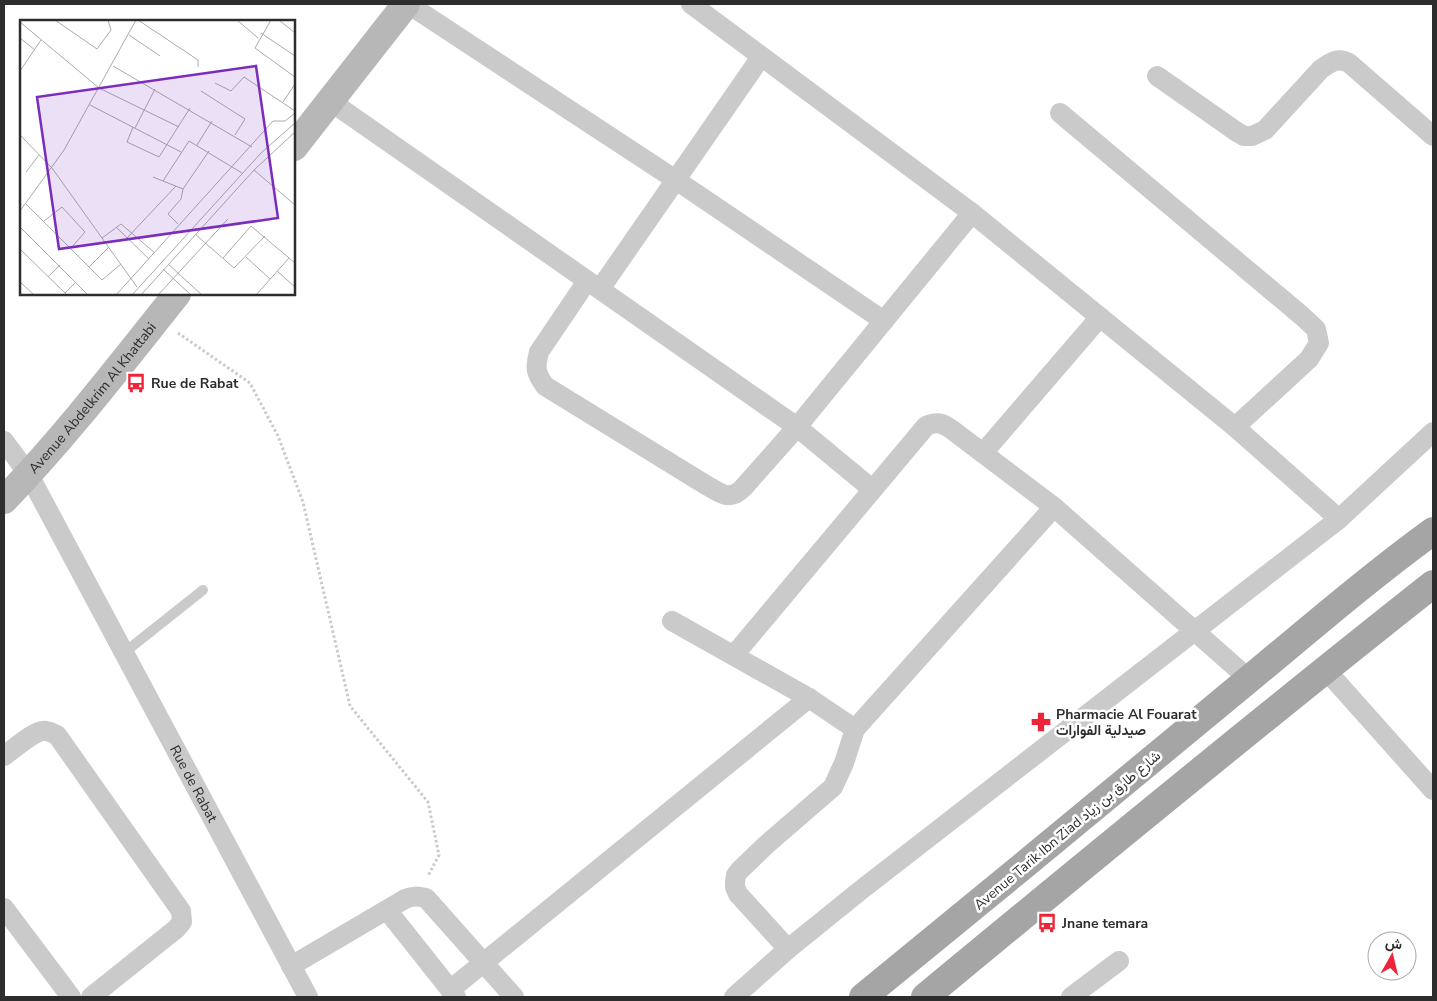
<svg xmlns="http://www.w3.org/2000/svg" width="1437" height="1001" font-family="'Nunito Sans',Vazirmatn,sans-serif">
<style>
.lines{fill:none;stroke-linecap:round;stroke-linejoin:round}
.path{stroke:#cacaca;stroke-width:3;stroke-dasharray:2.5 2.5;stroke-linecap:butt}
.lane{stroke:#cacaca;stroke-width:10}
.street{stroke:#cacaca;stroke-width:20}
.secondary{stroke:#b7b7b7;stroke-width:28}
.primary{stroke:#a5a5a5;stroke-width:28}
.labels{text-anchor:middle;stroke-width:5;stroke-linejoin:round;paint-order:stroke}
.poi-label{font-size:14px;font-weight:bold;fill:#2d2d2d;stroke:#fff;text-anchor:start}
.street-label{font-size:14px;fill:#2d2d2d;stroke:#fff}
.inset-road{fill:none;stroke:#ababab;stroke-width:1}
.view{fill:#7b2cbf;fill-opacity:0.15;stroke:#7b2cbf;stroke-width:2.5}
.inset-edge{fill:none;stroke:#2d2d2d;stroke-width:2.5}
</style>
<rect width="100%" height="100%" fill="#fff"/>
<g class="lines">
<path class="path" d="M178 333 250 383 278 436 303 502 350 706 428 802 439 855 428 876"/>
<path class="lane" d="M125 652 203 590"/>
<g class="street">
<path d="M408 4 676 180 884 321"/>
<path d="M691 4 972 213 1235 427 1339 519"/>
<path d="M1157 76 1237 132 1244 136H1252L1265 130 1321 69C1331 62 1338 57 1349 63L1433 136"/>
<path d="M330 101 797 427 872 489"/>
<path d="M1060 113 1302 316 1316 329 1319 343 1309 359 1235 427"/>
<path d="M587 281 539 352C535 368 535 372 545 386L706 485C721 493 729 502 743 488L797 427 972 213"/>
<path d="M600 289 761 57"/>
<path id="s1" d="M4 441 29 475 308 997"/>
<path d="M983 453 1100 317"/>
<path d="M672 621 809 698 855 729 1054 507"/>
<path d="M734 655 926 426C937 421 942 423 951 429L1054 507 1249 679"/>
<path d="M1325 669 1433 790"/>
<path d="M4 756C14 749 30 734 42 731 48 730 52 733 57 735L181 911 182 922 176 929 91 997"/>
<path d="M4 908 71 997"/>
<path d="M387 910 456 997"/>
<path d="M788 949 738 894 735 887V882L736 875 740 870 766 845 833 787 844 763 855 729"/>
<path d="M291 966 405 899C412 896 417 896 426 898L514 997"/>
<path d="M450 990 809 698"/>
<path d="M734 997 788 949 861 890 1339 519 1433 432"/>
<path d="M1071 997 1119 961"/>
</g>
<g class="secondary">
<path d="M294 147 406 4"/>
<path id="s2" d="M4 500C66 436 121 364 177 294"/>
</g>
<path class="primary" d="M863 997C982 900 1101 802 1219 704 1290 646 1359 585 1433 531
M925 997C1093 858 1262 719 1433 584"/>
</g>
<defs>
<symbol id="bus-bare" viewBox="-9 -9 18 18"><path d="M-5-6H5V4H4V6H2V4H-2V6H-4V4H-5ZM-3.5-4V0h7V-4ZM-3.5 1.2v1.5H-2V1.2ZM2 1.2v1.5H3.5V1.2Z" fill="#ee2539" stroke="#fff" stroke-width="2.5" paint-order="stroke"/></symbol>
<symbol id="pharmacy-bare" viewBox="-9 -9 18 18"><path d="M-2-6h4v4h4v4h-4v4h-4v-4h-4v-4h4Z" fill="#ee2539" stroke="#fff" stroke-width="2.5" paint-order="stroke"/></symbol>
</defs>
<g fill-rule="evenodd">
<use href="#bus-bare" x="122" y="369" width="28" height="28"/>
<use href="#pharmacy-bare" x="1027" y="708" width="28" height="28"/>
<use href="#bus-bare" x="1033" y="909" width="28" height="28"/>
</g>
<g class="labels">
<g class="poi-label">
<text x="151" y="388">Rue de Rabat</text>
<text x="1056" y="719">Pharmacie Al Fouarat<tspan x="1056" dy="16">صيدلية الفوارات</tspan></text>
<text x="1062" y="928">Jnane temara</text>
</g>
<g class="street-label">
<text dy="5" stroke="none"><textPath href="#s2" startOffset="135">Avenue Abdelkrim Al Khattabi</textPath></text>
<text dy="5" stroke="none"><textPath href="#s1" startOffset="392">Rue de Rabat</textPath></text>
<text transform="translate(1067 830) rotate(-40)" y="5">Avenue Tarik Ibn Ziad شارع طارق بن زياد</text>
</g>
</g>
<g transform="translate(20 20)">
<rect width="275" height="275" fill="#fff"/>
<path class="inset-road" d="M35 0 77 29 91 10 88 0M118 0 178 40V47M217 0 238 18M251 0 235 28 275 57M259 0 275 13M0 2 79 68 159 107M241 13 275 36M109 15 140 36M0 18 15 30M93 46 232 127M0 51 21 20M195 63 211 71 224 57 275 91M181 71 225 99 215 115M263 82 275 64M70 85 161 132M113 107 107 122 139 137 170 88M115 108 135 69M0 115 32 148 117 267M177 125 192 101M234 150 275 185M6 152 19 135M133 157 163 169 189 131M143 161 169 121 222 153M6 184 82 260 101 244M0 191 44 130 116 0M24 201 42 187 65 212 51 228M158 204 148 194 161 179 163 169M0 207 68 275M96 207 129 239M175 214 214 248 245 216M82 218 101 204 135 233M107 218 156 166M0 229 47 275M226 237 250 259M203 238 231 206 275 243M148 244 182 275M69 247 89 227M143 249 171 275M257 251 275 267M28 257 40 245M0 262 14 275M45 273 56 262M96 275 253 101H265L275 93M112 275 241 133 275 103M121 275 234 150 275 112M138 275 208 199M236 275 269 238"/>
<path class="view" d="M236 46 258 198 39 229 17 77Z"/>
<rect width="275" height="275" class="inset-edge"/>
</g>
<rect width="1437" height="1001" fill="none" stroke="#2d2d2d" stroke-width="10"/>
<g transform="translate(1392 956) rotate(8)"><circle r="24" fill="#ffffff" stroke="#ababab"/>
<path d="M0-4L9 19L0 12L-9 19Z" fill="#ee2539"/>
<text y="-8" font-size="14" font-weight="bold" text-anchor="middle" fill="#2d2d2d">ش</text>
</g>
</svg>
